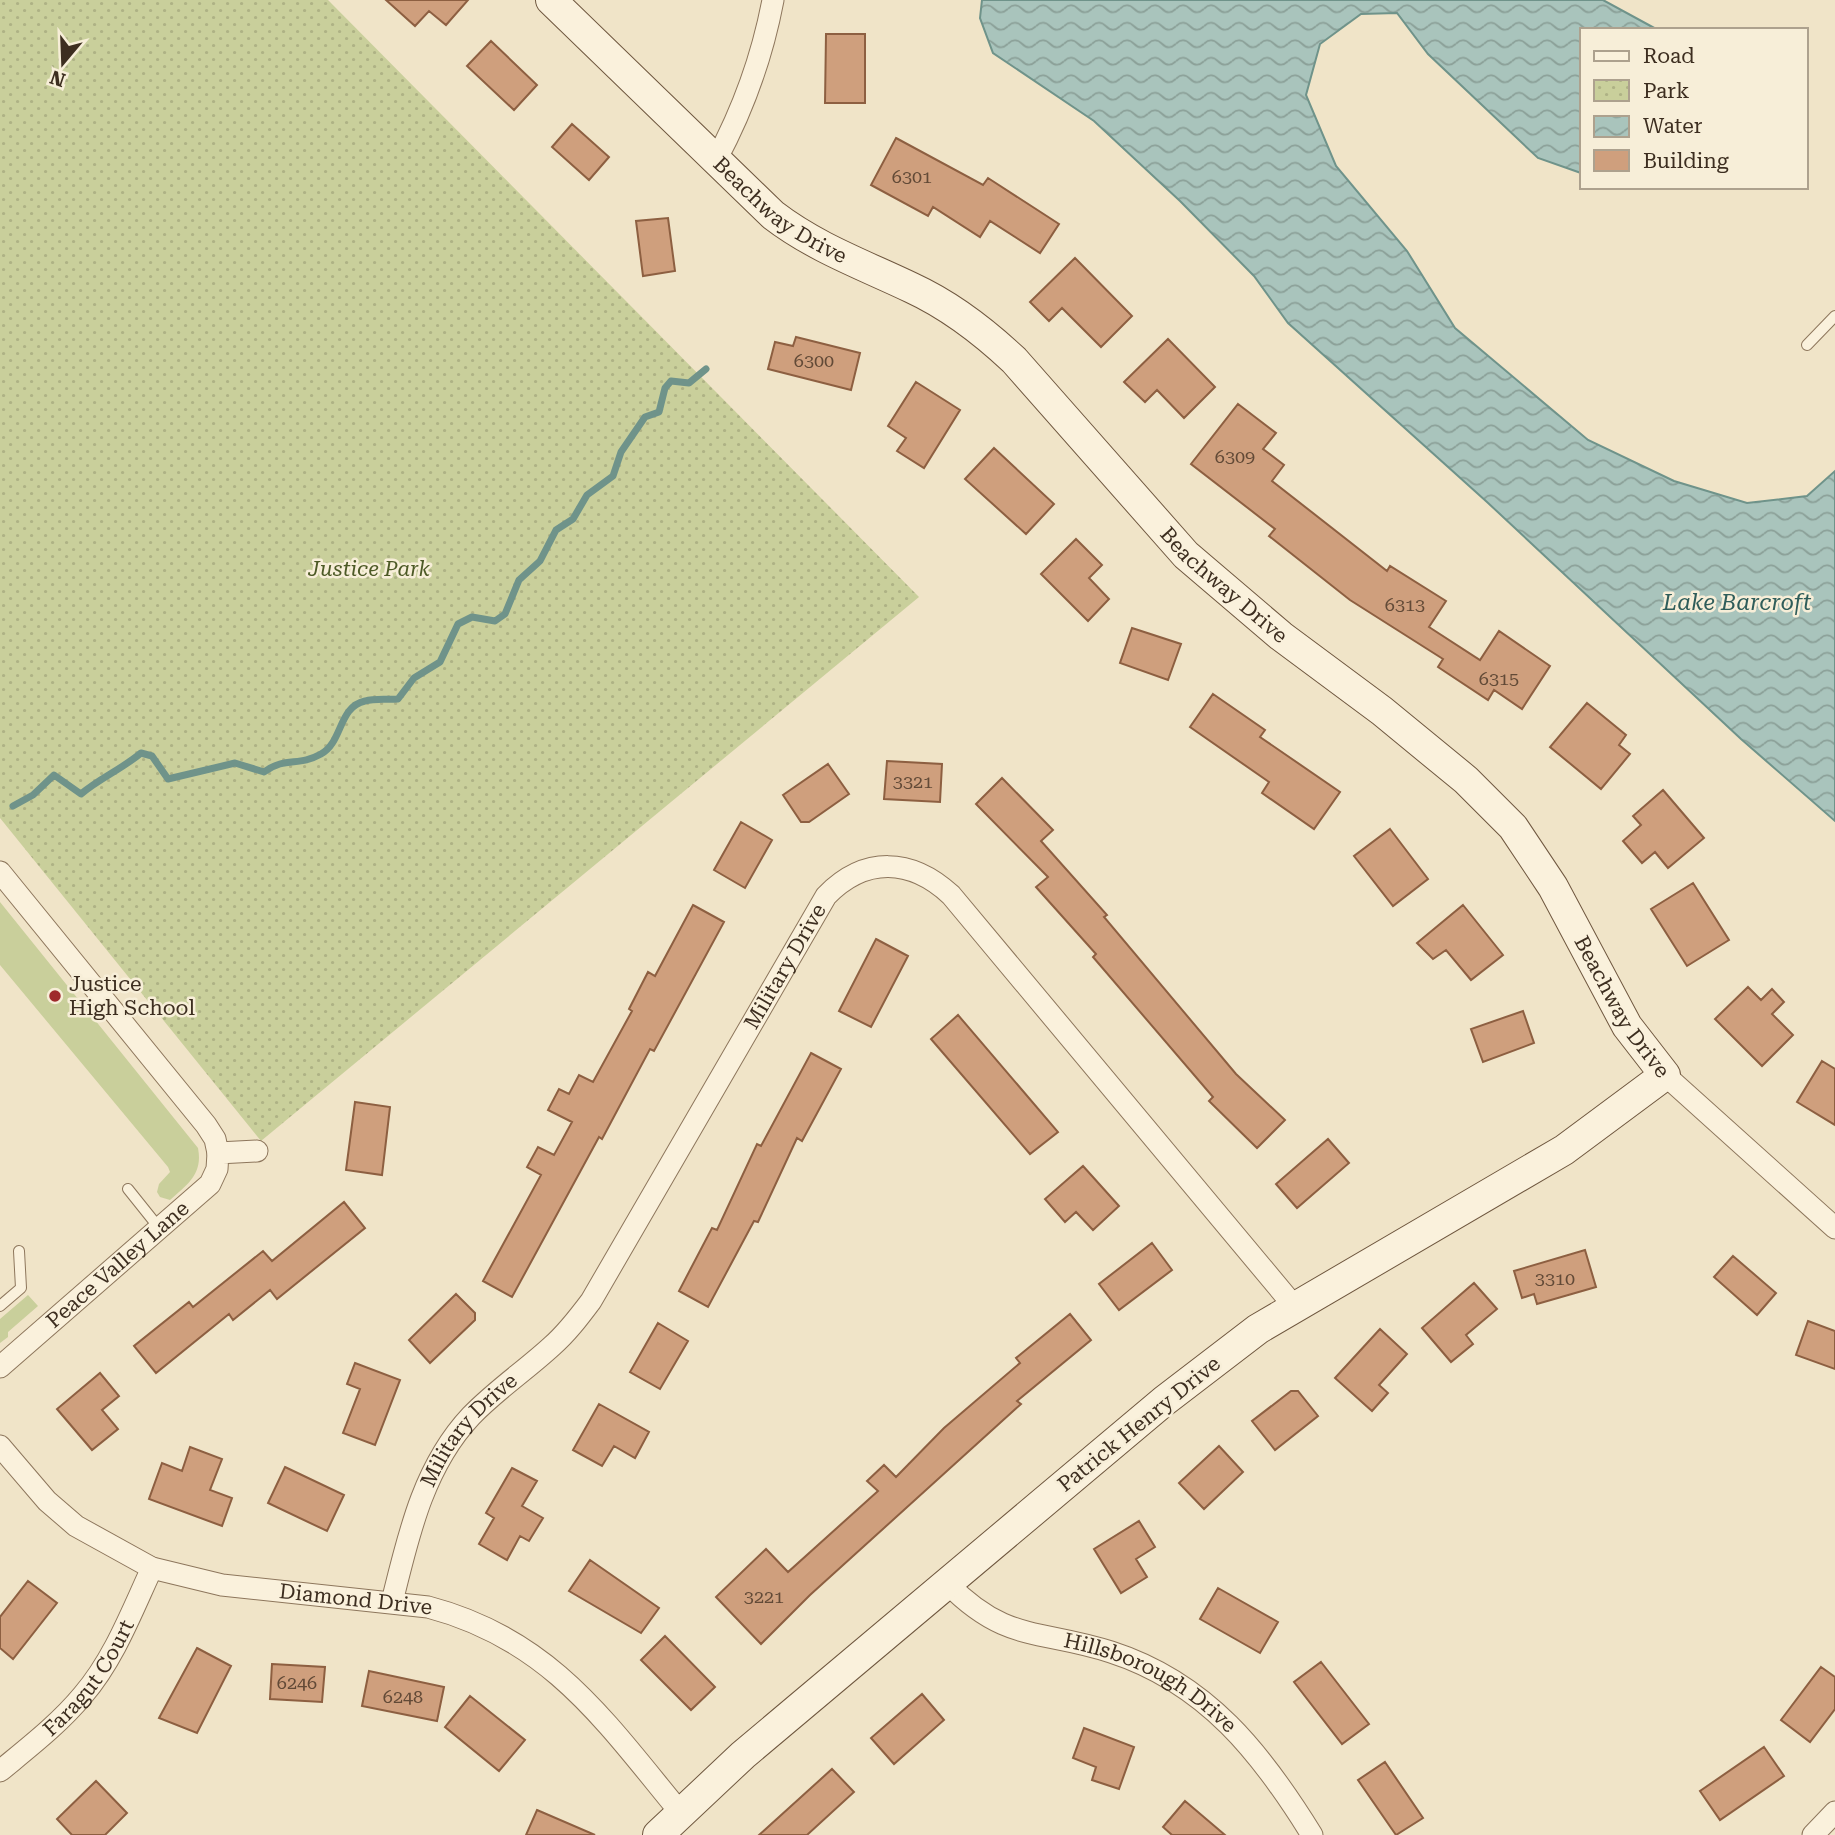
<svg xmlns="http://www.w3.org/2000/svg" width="1835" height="1835" font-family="'Roboto Serif',serif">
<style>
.grass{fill:#c9cf9b}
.park{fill:url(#park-dots)}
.water{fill:url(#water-waves);stroke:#6f938a;stroke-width:2}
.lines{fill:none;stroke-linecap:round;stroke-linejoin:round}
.stream{stroke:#6f938a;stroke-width:7}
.building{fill:#cf9f7d;stroke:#8d5f41;stroke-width:2}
.lane-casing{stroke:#8d765c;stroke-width:12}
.street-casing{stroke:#8d765c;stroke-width:23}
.secondary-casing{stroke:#6f573f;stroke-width:32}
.lane{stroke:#faf1dc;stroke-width:10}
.street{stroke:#faf1dc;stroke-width:21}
.secondary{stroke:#faf1dc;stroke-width:30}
.poi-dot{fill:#9e2a2b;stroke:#f7eed8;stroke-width:2.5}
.labels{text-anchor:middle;stroke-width:5;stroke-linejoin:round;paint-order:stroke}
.number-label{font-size:18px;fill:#624a37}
.street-label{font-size:21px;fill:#3d2e20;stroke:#f7eed8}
.park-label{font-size:21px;font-style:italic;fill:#4d5a26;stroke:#f7eed8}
.poi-label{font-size:21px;fill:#3d2e20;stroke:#f7eed8;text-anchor:start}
.water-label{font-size:23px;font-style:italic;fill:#2f5d5a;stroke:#f7eed8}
</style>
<defs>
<pattern id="park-dots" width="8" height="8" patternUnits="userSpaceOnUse" patternTransform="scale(1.75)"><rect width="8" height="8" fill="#c9cf9b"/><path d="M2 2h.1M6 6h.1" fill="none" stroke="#aeb285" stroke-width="1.8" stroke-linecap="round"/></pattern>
<pattern id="water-waves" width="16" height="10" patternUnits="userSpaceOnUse" patternTransform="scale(1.75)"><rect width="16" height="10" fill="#a9c4bc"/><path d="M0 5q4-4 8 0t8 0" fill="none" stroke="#8ba098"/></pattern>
</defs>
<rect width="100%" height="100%" fill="#f0e4c8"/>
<path class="grass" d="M0 902 198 1148C203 1174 188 1184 170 1200L160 1197 157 1192 159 1184 170 1172 168 1167 0 965Z
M28 1295 38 1306 8 1332V1337L0 1343V1319Z"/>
<path class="park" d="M0 0H328L919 597 261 1141 0 818Z"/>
<path class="water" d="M982 0H1603L1658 30H1581V173L1538 158 1428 54 1397 13 1361 14 1320 44 1306 95 1336 166 1407 251 1455 328 1588 440 1674 481 1747 503 1807 496 1835 471V821L1741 739 1487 502 1288 323 1254 276 1180 201 1094 121 993 53 980 18Z"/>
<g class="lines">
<path class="stream" d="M13 806 33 795 54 775 81 794C100 778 122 769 141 753L152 756 168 779 235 763 264 772C286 756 298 767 321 754 343 742 338 707 365 701 375 698 388 700 398 699L414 678 440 662 458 624 472 617 495 621 505 614 519 580 540 561 556 530 573 519 587 495 613 476 621 452 645 417 659 412 665 388 671 381 689 383 706 369"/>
</g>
<path class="building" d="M386 0H468L446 25 429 11 415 26Z
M826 34H865V103H825Z
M491 41 537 85 514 110 467 66Z
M572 124 609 157 589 180 552 147Z
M896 138 983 185 988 178 1059 224 1040 253 990 221 980 237 933 207 928 216 871 185Z
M668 218 675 271 643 276 636 221Z
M1075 258 1132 316 1101 347 1062 308 1049 321 1030 302Z
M796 337 860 353 851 390 768 369 775 342 793 346Z
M1168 339 1215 387 1184 418 1157 390 1145 402 1124 382Z
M916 382 960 410 924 468 897 451 906 438 888 426Z
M1238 404 1276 433 1263 449 1284 465 1272 481 1387 571 1390 566 1446 601 1429 627 1480 660 1499 631 1550 666 1522 709 1494 690 1488 700 1438 667 1443 659 1350 600 1269 536 1275 529 1191 464Z
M994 448 1054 504 1026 534 965 479Z
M1076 539 1102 565 1089 578 1109 599 1088 621 1041 574Z
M1132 628 1181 644 1168 680 1120 663Z
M1213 694 1265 730 1260 737 1340 792 1314 829 1262 793 1269 782 1190 727Z
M1587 703 1626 735 1619 745 1630 754 1601 789 1550 747Z
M887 761 942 764 940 802 884 799Z
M828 764 849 794 809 822H801L783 795Z
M1002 778 1053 830 1041 841 1107 915 1104 917 1236 1074 1285 1120 1257 1148 1209 1101 1213 1097 1093 957 1096 954 1036 887 1048 877 976 804Z
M1663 790 1704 838 1668 868 1655 852 1642 863 1623 841 1641 825 1633 816Z
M741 822 772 840 745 888 714 870Z
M1390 829 1428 879 1393 906 1354 856Z
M1693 883 1729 940 1687 966 1651 909Z
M693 905 724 922 654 1051 650 1049 602 1139 599 1137 512 1297 483 1281 541 1175 527 1167 538 1147 554 1155 572 1122 548 1110 559 1089 569 1094 579 1075 593 1082 632 1011 629 1009 648 972 655 976Z
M1463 905 1503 955 1471 980 1446 950 1433 959 1417 943Z
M876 939 908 956 871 1027 839 1011Z
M1748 987 1761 1000 1772 989 1784 1002 1772 1014 1793 1035 1762 1066 1715 1019Z
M1523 1011 1534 1043 1483 1062 1471 1029Z
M958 1015 1058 1132 1030 1154 931 1039Z
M811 1053 841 1069 802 1141 797 1138 758 1222 754 1221 708 1307 679 1291 712 1228 717 1230 757 1144 761 1146Z
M1822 1061 1835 1069V1125L1797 1102Z
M355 1102 390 1107 382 1175 346 1170Z
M1328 1139 1349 1163 1297 1208 1276 1184Z
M1083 1166 1119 1206 1093 1230 1076 1212 1065 1222 1045 1199Z
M344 1202 365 1228 277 1299 270 1290 233 1320 229 1314 156 1373 134 1346 189 1302 193 1307 263 1251 272 1261Z
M1152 1243 1172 1270 1119 1310 1099 1284Z
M1585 1250 1596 1287 1537 1304 1534 1294 1522 1298 1514 1271Z
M1733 1256 1776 1293 1757 1315 1714 1277Z
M1474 1283 1497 1309 1466 1335 1473 1344 1451 1362 1422 1328Z
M456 1294 475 1313V1320L430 1363 409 1340Z
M1070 1314 1091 1340 1017 1401 1021 1404 810 1595 761 1644 716 1597 766 1549 788 1572 878 1491 867 1481 884 1465 896 1477 944 1428 1020 1363 1016 1358Z
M1808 1321 1835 1331V1369L1796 1355Z
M658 1323 688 1341 660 1389 630 1372Z
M1380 1329 1407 1354 1379 1385 1388 1393 1372 1411 1335 1378Z
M355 1363 400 1380 375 1445 343 1433 360 1389 347 1384Z
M100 1373 119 1396 102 1410 118 1429 92 1450 57 1409Z
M1291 1391H1298L1318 1416 1275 1450 1252 1421Z
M599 1404 649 1432 635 1458 614 1446 602 1466 573 1450Z
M1219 1446 1243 1472 1204 1509 1179 1483Z
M190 1447 222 1459 210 1490 232 1498 222 1526 149 1499 162 1463 182 1471Z
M285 1467 344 1495 327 1531 268 1503Z
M512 1468 537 1481 522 1506 543 1518 529 1541 520 1536 507 1560 479 1544 494 1518 486 1513Z
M1139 1521 1155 1547 1136 1559 1147 1577 1121 1593 1094 1549Z
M590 1560 659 1608 641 1633 569 1591Z
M28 1581 57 1603 13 1659 0 1648V1617Z
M1218 1588 1278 1622 1260 1653 1200 1619Z
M665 1636 715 1687 691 1710 641 1660Z
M197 1648 231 1666 197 1733 159 1718Z
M1321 1662 1369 1724 1342 1744 1294 1682Z
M272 1664 325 1667 322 1702 270 1699Z
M1821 1667 1835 1677V1709L1810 1742 1781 1720Z
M369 1671 444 1687 437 1721 362 1706Z
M922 1694 944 1720 894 1764 871 1738Z
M470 1696 525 1740 499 1771 445 1727Z
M1084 1728 1134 1747 1119 1789 1092 1780 1096 1767 1073 1758Z
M1764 1747 1784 1776 1720 1820 1700 1791Z
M1385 1762 1423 1818 1396 1835 1358 1780Z
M832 1769 854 1792 807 1835H759Z
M96 1781 127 1813 105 1835H72L57 1819Z
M1185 1801 1225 1835H1172L1163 1827Z
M537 1810 595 1835H526Z"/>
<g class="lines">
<defs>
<path id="lane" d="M1807 345 1835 316
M128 1189 160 1229
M0 1306 21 1288 19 1251"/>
<g id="street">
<path d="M716 160C744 108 762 58 773 0"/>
<path d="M0 872 206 1125 215 1139 218 1153"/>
<path d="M1665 1075 1835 1228"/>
<path id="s1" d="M0 1367 210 1184 217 1169 218 1153 257 1151"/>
<path id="s2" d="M0 1446 47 1501 76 1526 152 1568 222 1585 428 1607C550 1639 604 1720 680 1812"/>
<path id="s3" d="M948 1584C1006 1643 1040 1629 1111 1652 1207 1683 1262 1754 1312 1835"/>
<path id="s4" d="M392 1602C408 1537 423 1467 471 1416 496 1390 526 1370 552 1346 567 1333 579 1317 591 1301L826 896C865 856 911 858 951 895L1294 1306"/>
<path id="s5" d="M0 1771C29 1747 59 1724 83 1695 114 1659 132 1611 152 1568"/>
<path d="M1813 1835 1835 1812"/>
</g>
<g id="secondary">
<path id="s6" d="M551 0 773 215C816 248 864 265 912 288 951 306 983 331 1014 360L1186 555 1281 636 1382 711 1466 780 1513 827 1553 887 1627 1026 1665 1075 1564 1150 1258 1329 1164 1401 743 1755 658 1835"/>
</g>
</defs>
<use href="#lane" class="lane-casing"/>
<use href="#street" class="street-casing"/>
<use href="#secondary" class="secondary-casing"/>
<use href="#lane" class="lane"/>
<use href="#street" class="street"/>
<use href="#secondary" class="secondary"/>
</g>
<circle class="poi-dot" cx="55" cy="996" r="7"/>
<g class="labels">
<g class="number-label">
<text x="912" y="183">6301</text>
<text x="814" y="367">6300</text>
<text x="1235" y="463">6309</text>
<text x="1405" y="611">6313</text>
<text x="1499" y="685">6315</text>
<text x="913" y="788">3321</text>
<text x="1555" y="1285">3310</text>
<text x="764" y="1603">3221</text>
<text x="297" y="1689">6246</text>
<text x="403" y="1703">6248</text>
</g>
<g class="street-label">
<text dy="7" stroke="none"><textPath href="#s6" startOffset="312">Beachway Drive</textPath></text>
<text dy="7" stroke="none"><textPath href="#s6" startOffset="900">Beachway Drive</textPath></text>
<text dy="7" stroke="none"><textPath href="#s4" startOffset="758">Military Drive</textPath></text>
<text dy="7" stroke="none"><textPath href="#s6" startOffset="1488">Beachway Drive</textPath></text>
<text dy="7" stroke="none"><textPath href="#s1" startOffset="156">Peace Valley Lane</textPath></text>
<text transform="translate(1139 1424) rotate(-39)" y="7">Patrick Henry Drive</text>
<text dy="7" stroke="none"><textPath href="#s4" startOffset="192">Military Drive</textPath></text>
<text dy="7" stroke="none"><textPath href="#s2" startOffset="404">Diamond Drive</textPath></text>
<text dy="7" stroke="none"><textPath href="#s5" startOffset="130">Faragut Court</textPath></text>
<text dy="7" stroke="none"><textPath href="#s3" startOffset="229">Hillsborough Drive</textPath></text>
</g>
<g class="park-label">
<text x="369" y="576">Justice Park</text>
</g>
<g class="poi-label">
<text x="69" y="991">Justice<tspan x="69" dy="24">High School</tspan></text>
</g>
<g class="water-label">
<text x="1737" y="610">Lake Barcroft</text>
</g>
</g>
<rect x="1580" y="28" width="228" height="161" fill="#f7eed8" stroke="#ada18e" stroke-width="2"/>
<rect x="1594" y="51" width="35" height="10" fill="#faf1dc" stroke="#ada18e" stroke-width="2"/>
<text x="1643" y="63" font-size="21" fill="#3d2e20">Road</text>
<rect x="1594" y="80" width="35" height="21" fill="url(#park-dots)" stroke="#ada18e" stroke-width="2"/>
<text x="1643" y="98" font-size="21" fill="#3d2e20">Park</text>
<rect x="1594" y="116" width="35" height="21" fill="url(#water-waves)" stroke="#ada18e" stroke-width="2"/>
<text x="1643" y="133" font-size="21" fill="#3d2e20">Water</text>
<rect x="1594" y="150" width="35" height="21" fill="#cf9f7d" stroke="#ada18e" stroke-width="2"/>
<text x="1643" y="168" font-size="21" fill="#3d2e20">Building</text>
<g transform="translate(63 63) rotate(199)" stroke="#f7eed8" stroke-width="5" paint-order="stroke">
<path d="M0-5L12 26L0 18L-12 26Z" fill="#3d2e20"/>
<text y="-10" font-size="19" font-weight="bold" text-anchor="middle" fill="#3d2e20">N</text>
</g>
</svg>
